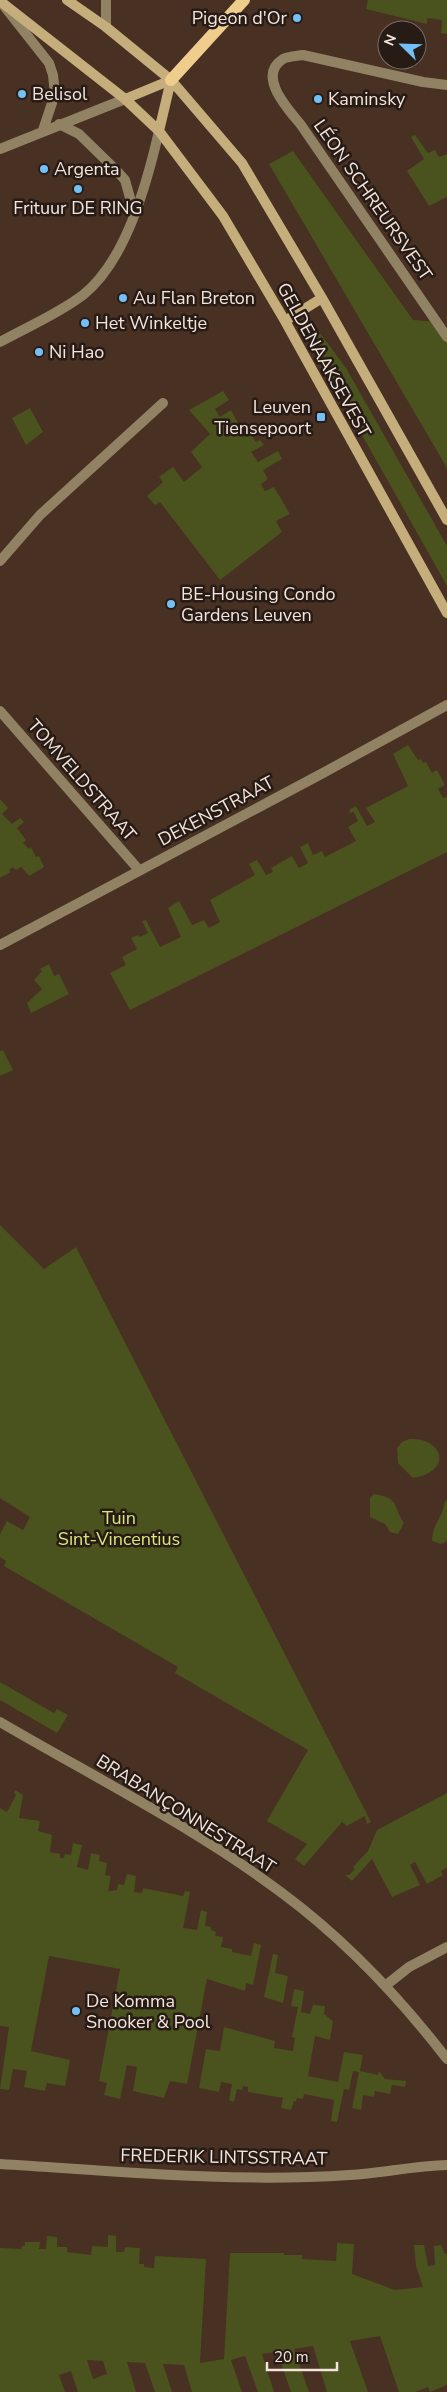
<svg xmlns="http://www.w3.org/2000/svg" width="447" height="2392" font-family="'Nunito Sans',sans-serif">
<style>
.green{fill:#4a521d;fill-rule:evenodd}
.lines{fill:none;stroke-linecap:round;stroke-linejoin:round}
.minor{stroke:#928264;stroke-width:10}
.tertiary{stroke:#928264;stroke-width:10}
.secondary{stroke:#c6ad7c;stroke-width:10}
.primary{stroke:#efcd8d;stroke-width:12}
.poi-dot{fill:#74c0f6;stroke:#261b15;stroke-width:2}
.labels{text-anchor:middle;stroke-width:5;stroke-linejoin:round;paint-order:stroke}
.poi-label{font-size:18px;fill:#f4e4dc;stroke:#261b15;text-anchor:start}
.street-label{font-size:18px;fill:#f4e4dc;stroke:#261b15}
.park-label{font-size:18px;fill:#d6e77a;stroke:#261b15}
</style>
<rect width="100%" height="100%" fill="#483023"/>
<path class="green" d="M368 0H447V34L441 33 442 20 427 18V24L366 9Z
M415 135 428 153 435 150 439 157 447 154V197L429 206 407 171 424 159 411 137Z
M293 151 413 320 437 322 447 337V468L269 164Z
M312 329H317L346 368 447 546V586L322 364 310 332Z
M223 391 229 400 215 409 220 417 231 410 240 427 245 424 256 442 260 440 264 445 251 452 258 462 278 451 282 459 263 470 268 479 261 484 265 491 274 487 290 514 276 521 282 532 220 580 160 502 155 505 147 496 163 482 159 477 173 467 184 482 202 467 191 452 210 434 189 410Z
M30 408 43 432 26 445 12 418Z
M408 745 418 760 421 759 423 763 426 762 432 773 437 770 445 785 438 789 443 798 447 797V852L130 1010 110 973 126 965 122 957 137 949 131 938 138 935 140 937 148 933 142 921 146 920 160 947 181 937 168 908 179 901 192 925 204 920 209 928 220 922 210 900 255 875 249 864 257 860 266 875 273 872 271 868 292 856 299 868 308 863 300 847 308 843 313 855 322 851 325 857 356 841 348 827 358 821 354 812 350 813 349 810 356 806 367 826 375 822 366 808 408 786 393 754Z
M0 799 8 808 2 814 12 824 20 818 24 822 17 828 26 840 23 843 29 849 31 847 36 857 39 856 44 867 29 876 21 867 16 870 13 867 9 870 11 872 0 878Z
M49 964 54 976 59 974 69 994 31 1013 27 1003 42 989 34 980 42 971 40 969Z
M3 1050 13 1070 0 1076V1051Z
M0 1225 44 1269 76 1247 371 1822 367 1824 365 1816 347 1826 342 1822 304 1866 295 1859 307 1844 267 1821 308 1750 175 1673 178 1667 4 1566 6 1561 0 1557V1534L7 1521 23 1530 30 1517 0 1498Z
M409 1439C422 1439 433 1441 439 1454 442 1469 426 1476 413 1478L398 1463 397 1448 402 1442Z
M374 1494C400 1498 392 1505 404 1523L398 1534 390 1532 385 1524 370 1517V1498Z
M445 1501H447V1541L442 1544 432 1541C433 1521 442 1520 445 1501Z
M0 1682 54 1713 57 1709 68 1715 57 1733 0 1700Z
M15 1790 23 1795 19 1818 40 1821 38 1831 52 1835 50 1852 60 1854V1858H64L65 1854 71 1855 73 1843 82 1845 77 1867 88 1870 91 1853 100 1855 99 1861 107 1863 105 1875 111 1876 108 1891 117 1890 118 1884 124 1885 127 1874 136 1876 134 1892 142 1893 143 1888 183 1896 185 1891 190 1892 183 1928 197 1930 201 1910 207 1912 205 1926 211 1927V1930L216 1932 215 1936 223 1937 221 1947 232 1949V1952L251 1956 254 1943 261 1945 253 1985 246 1983 245 1991 207 1979 187 2084 170 2081 164 2098 133 2091 137 2067 127 2065 120 2099 104 2095 107 2083 99 2081 120 1969 49 1956 31 2051 70 2060 65 2086 47 2083 45 2091 24 2087 27 2071 13 2069 9 2090 0 2089 9 2027 0 2026V1808L7 1812 16 1795 14 1793Z
M447 1793V1868L441 1871 443 1875 427 1884 415 1862 410 1865 420 1885 392 1897 372 1859 352 1881 345 1875H349L355 1869 353 1867 368 1851 377 1830Z
M273 1954 278 1955 275 1973 288 1976 283 2003 264 1997Z
M294 1989 304 1991 301 2012 310 2014 313 2005 325 2006 324 2014 333 2021 330 2040 315 2036 308 2076 338 2082 344 2052 363 2055 360 2071 378 2075 379 2071 385 2079 406 2081 405 2087 392 2085 390 2094 375 2091 374 2097 363 2095 361 2110 352 2108 359 2072 353 2071 349 2090 344 2089 337 2122 331 2121 334 2100 304 2094 303 2099 297 2098 296 2101H294L291 2110 281 2108 283 2098 248 2092V2087L243 2086 242 2090 237 2089 234 2102 229 2100 232 2084 221 2082 219 2092 199 2088 206 2049 220 2051 224 2027 275 2041 274 2048 293 2051 295 2038 292 2037 298 2007 291 2006Z
M108 2235 116 2236V2252H124L125 2247 140 2248 139 2264H144V2267L154 2268 155 2256 206 2259 200 2363 224 2359 230 2253H284V2255H302V2259L336 2261 337 2243 354 2244 352 2274 395 2290 423 2287 416 2266 414 2245H424L428 2266 435 2265 434 2246 441 2245 445 2254H447V2385L430 2392 428 2387 415 2392H399L380 2336 350 2341 368 2392H327L313 2346 294 2349 309 2392H291L277 2352 262 2354 274 2392H258L245 2356 231 2360 242 2392H192L184 2365 163 2364 172 2392H155L145 2363 127 2362 136 2392H78L71 2371 59 2375 65 2392H0V2248L21 2249 22 2246H25V2242H40L39 2249H46L47 2236 57 2237V2247H67V2252L91 2255 92 2246 108 2247ZM87 2360 103 2361 107 2374 93 2379Z"/>
<g class="lines">
<path class="minor" d="M106 27V0
M447 85 423 82 303 55C297 56 288 56 283 59 256 76 289 110 301 125L447 337
M59 124 79 134 117 171 125 180 134 212
M0 561 40 515 163 403
M0 711 139 870
M0 945 323 773 447 705
M0 1722C94 1777 194 1827 282 1893 344 1939 400 1998 447 2059
M385 1986 409 1967 447 1947
M0 2164C116 2171 233 2183 349 2175 382 2173 414 2166 447 2165"/>
<path class="tertiary" d="M4 6 49 63 53 75 55 94 43 130
M0 149 125 99
M0 342C27 327 58 314 83 295 126 261 147 183 159 131"/>
<path class="secondary" d="M67 0 106 27 171 80 242 163 322 298 447 520
M0 1 125 99 159 131 223 216 285 321 447 613
M125 99 171 80
M159 131 171 80
M285 321 322 298"/>
<path class="primary" d="M171 80 244 0"/>
</g>
<g class="poi-dot">
<circle cx="297" cy="18" r="5"/>
<circle cx="22" cy="94" r="5"/>
<circle cx="318" cy="99" r="5"/>
<circle cx="44" cy="169" r="5"/>
<circle cx="78" cy="189" r="5"/>
<circle cx="123" cy="298" r="5"/>
<circle cx="85" cy="323" r="5"/>
<circle cx="39" cy="352" r="5"/>
<rect x="316" y="412" width="10" height="10" rx="2.5"/>
<circle cx="171" cy="604" r="5"/>
<circle cx="76" cy="2011" r="5"/>
</g>
<g class="labels">
<g class="poi-label">
<text x="287" y="24" text-anchor="end">Pigeon d'Or</text>
<text x="32" y="100">Belisol</text>
<text x="328" y="105">Kaminsky</text>
<text x="54" y="175">Argenta</text>
<text x="78" y="214" text-anchor="middle">Frituur DE RING</text>
<text x="133" y="304">Au Flan Breton</text>
<text x="95" y="329">Het Winkeltje</text>
<text x="49" y="358">Ni Hao</text>
<text x="311" y="413" text-anchor="end">Leuven<tspan x="311" dy="21">Tiensepoort</tspan></text>
<text x="181" y="600">BE-Housing Condo<tspan x="181" dy="21">Gardens Leuven</tspan></text>
<text x="86" y="2007">De Komma<tspan x="86" dy="21">Snooker &amp; Pool</tspan></text>
</g>
<g class="street-label">
<text transform="translate(373 200) rotate(55)" y="6">LÉON SCHREURSVEST</text>
<text transform="translate(324 360) rotate(61)" y="6">GELDENAAKSEVEST</text>
<text transform="translate(82 780) rotate(49)" y="6">TOMVELDSTRAAT</text>
<text transform="translate(216 811) rotate(-28)" y="6">DEKENSTRAAT</text>
<text transform="translate(186 1814) rotate(32)" y="6">BRABANÇONNESTRAAT</text>
<text transform="translate(224 2157) rotate(1)" y="6">FREDERIK LINTSSTRAAT</text>
</g>
<g class="park-label">
<text x="119" y="1524">Tuin<tspan x="119" dy="21">Sint-Vincentius</tspan></text>
</g>
</g>
<g transform="translate(402 45) rotate(293)"><circle r="24" fill="#261b15" stroke="#786b65"/>
<path d="M0-4L9 19L0 12L-9 19Z" fill="#74c0f6"/>
<text y="-8" font-size="14" font-weight="bold" text-anchor="middle" fill="#f4e4dc">N</text>
</g>
<path d="M267 2362v8h70v-8" fill="none" stroke="#f4e4dc" stroke-width="2.5"/>
<text x="274" y="2362" font-size="15" fill="#f4e4dc" stroke="#261b15" stroke-width="4" paint-order="stroke">20 m</text>
</svg>
